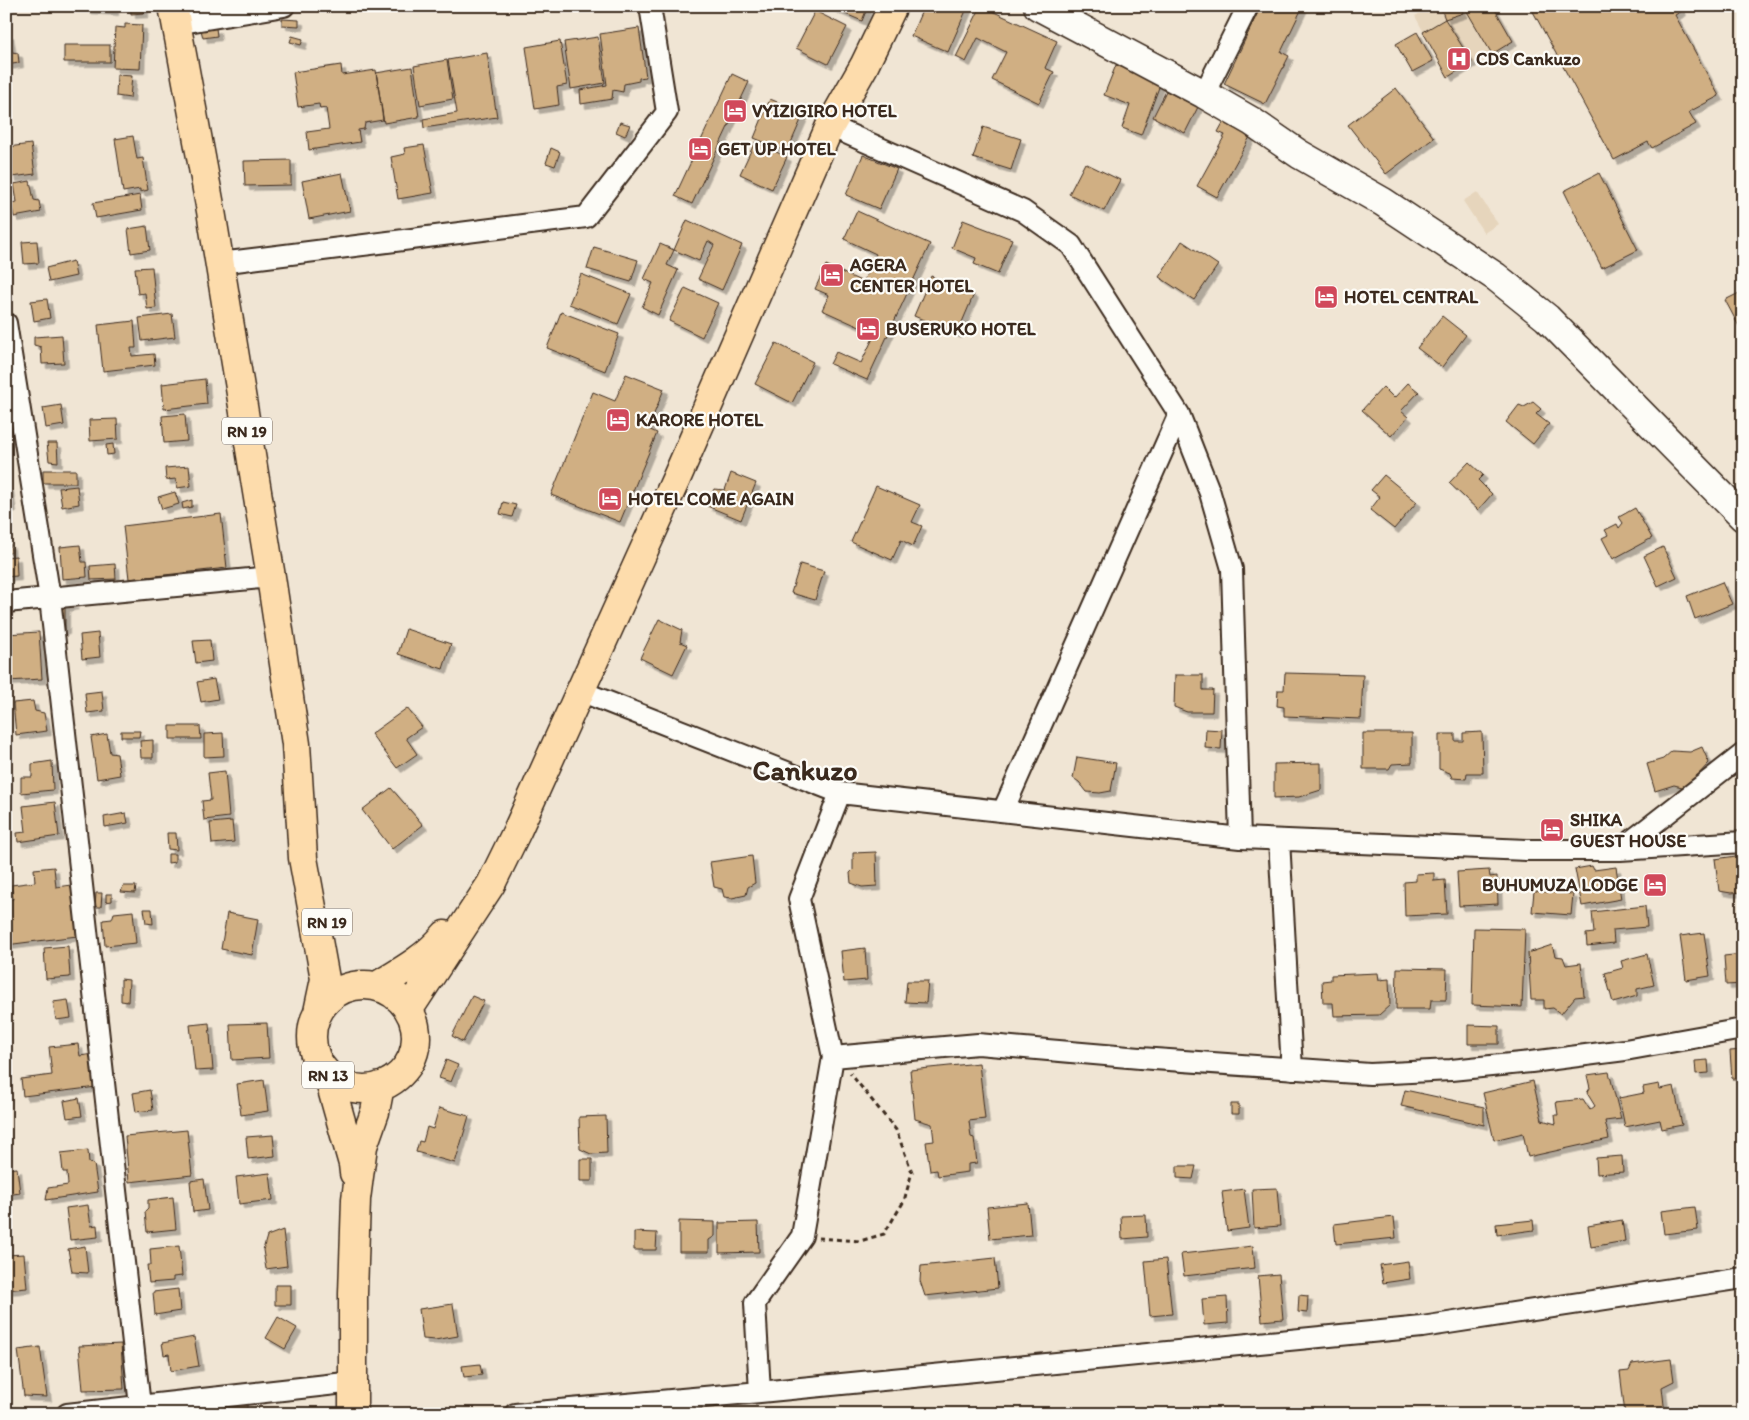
<svg xmlns="http://www.w3.org/2000/svg" width="1749" height="1420" font-family="Itim,sans-serif">
<style>
.built{fill:#e6d5bc}
.building{fill:#d0af83;stroke:#3b2a1e;filter:url(#shadow)}
.lines{fill:none;stroke-linecap:round;stroke-linejoin:round}
.minor-casing{stroke:#3b2a1e;stroke-width:24}
.secondary-casing{stroke:#3b2a1e;stroke-width:31}
.primary-casing{stroke:#3b2a1e;stroke-width:31}
.path{stroke:#3b2a1e;stroke-width:3;stroke-dasharray:5 4;stroke-linecap:butt}
.minor{stroke:#fdfcf7;stroke-width:20}
.secondary{stroke:#fdfcf7;stroke-width:28}
.primary{stroke:#fddcac;stroke-width:28}
.labels{text-anchor:middle;stroke-width:4.5;stroke-linejoin:round;paint-order:stroke}
.shield{fill:#fdfcf7;stroke:#75695f;stroke-width:1}
.shield-label{font-size:16px;font-weight:bold;fill:#3b2a1e}
.poi-label{font-size:18px;font-weight:bold;fill:#3b2a1e;stroke:#fdfcf7;text-anchor:start}
.town-label{font-size:28px;font-weight:bold;fill:#3b2a1e;stroke:#fdfcf7}
</style>
<defs>
<filter id="shadow"><feDropShadow dx="4.5" dy="4.5" stdDeviation="0" flood-color="#0004"/></filter>
</defs>
<rect width="100%" height="100%" fill="#f0e5d4"/>
<filter id="ink" filterUnits="userSpaceOnUse"><feTurbulence type="fractalNoise" baseFrequency=".02" numOctaves="2"/><feDisplacementMap in="SourceGraphic" scale="10" xChannelSelector="R" yChannelSelector="G"/><feConvolveMatrix kernelMatrix="1 2 1 2 8 2 1 2 1" color-interpolation-filters="sRGB"/></filter>
<g filter="url(#ink)">
<path class="built" d="M1433 6H1494L1513 41 1448 77 1415 16Z
M1477 192 1498 224 1484 233 1463 201Z"/>
<path class="building" d="M86 6H114V11L86 9Z
M131 6H144V13L131 14Z
M827 6H868L862 21Z
M924 6H968L948 52 911 36Z
M981 6 1057 41 1045 68 1054 72 1039 103 992 80 1006 52 978 38 966 62 956 57Z
M1261 6H1303L1281 52 1289 56 1265 104 1224 84Z
M1440 6H1460L1463 13 1445 19Z
M1467 6H1493L1513 41 1492 54 1465 8Z
M1530 6H1679L1682 11 1675 15 1719 96 1689 112 1696 124 1652 148 1648 142 1614 160Z
M815 11 847 27 828 64 796 48Z
M282 19 299 20V26L282 25Z
M1445 19 1472 62 1448 77 1423 32Z
M125 24 142 25 140 69 113 68 115 27 125 28Z
M216 28 217 36 203 38 201 30Z
M639 28 646 77 639 78V81L624 84 623 92 613 90 612 99 581 104 580 90 607 85 600 34Z
M1417 32 1433 61 1412 72 1396 44Z
M9 33 12 52 18 53 19 63 6 65V34Z
M292 36 303 39 301 45 290 42Z
M598 37 605 83 571 89 564 42Z
M560 41 567 85 557 87 559 105 535 109 526 47Z
M64 45H110V62H64Z
M487 53 497 117 424 128 423 119 457 113 448 60Z
M447 60 453 99 420 105 414 66Z
M341 65 342 75 376 70 383 120 365 123 364 129 358 130 360 142 309 150 307 132 329 129 326 108 320 109 319 104 298 107 293 72Z
M1116 65 1161 82 1141 135 1122 128 1130 105 1104 95Z
M412 67 419 117 384 123 376 73Z
M732 74 749 82 692 204 675 196Z
M117 75 132 76 130 98 116 96Z
M1396 88 1434 138 1386 174 1348 125Z
M1166 91 1198 107 1185 133 1153 117Z
M770 99 804 113 787 152 754 138Z
M1224 121 1251 135 1217 197 1197 186 1225 135 1218 132Z
M620 122 630 125 625 136 616 132Z
M983 127 1021 139 1011 170 973 158Z
M133 136 137 159 143 158 148 190 140 192V189L123 192 115 139Z
M755 142 787 157 772 189 740 174Z
M31 144 35 174 12 177 8 147Z
M424 145 433 193 398 199 391 157 405 154 404 148Z
M551 148 560 152 555 166 546 163Z
M863 155 897 169 879 209 846 195Z
M291 160V185L245 186 244 161Z
M1085 163 1120 180 1104 211 1069 194Z
M342 173 350 211 309 219 302 181Z
M1599 173 1638 250 1602 268 1564 191Z
M30 181 34 200 39 201 41 212 14 217 11 203 17 202 14 184Z
M140 195 142 210 96 218 93 203Z
M857 211 930 244 867 380 830 364 836 352 861 363 875 334 822 310 829 295 815 289 826 265 863 282 876 254 844 239Z
M687 220 742 245 722 290 698 279 714 245 708 241 699 261 674 250Z
M963 220 1012 239 998 274 974 264 976 258 952 248Z
M147 226 150 250 131 253 128 229Z
M37 241 39 263 24 264 22 242Z
M1182 241 1218 265 1194 300 1159 277Z
M660 244 674 250 667 265 678 270 658 315 642 307 653 283 644 279Z
M594 247 638 260 631 282 587 269Z
M73 261 76 276 49 282 46 268Z
M152 267 156 308 147 309 145 293 138 294 135 268Z
M581 274 631 294 618 324 569 304Z
M931 276 974 294 957 334 914 316Z
M685 288 718 303 702 337 669 321Z
M1743 291V334L1725 300Z
M47 299 50 318 34 321 31 301Z
M561 312 619 334 605 371 547 348Z
M172 314 175 337 142 341 139 318Z
M1442 316 1466 335 1442 367 1417 348Z
M134 321 136 348H131L132 356 154 354 155 365 103 371 98 325Z
M62 335 64 363 42 364 41 347 34 345V337Z
M776 343 813 362 792 403 755 384Z
M626 374 664 389 648 429 657 433 620 522 551 495 593 392 615 401Z
M205 379 207 404 164 409 162 384Z
M1408 383 1419 392 1401 411 1408 417 1391 436 1362 410 1383 387 1394 398Z
M1533 402 1541 409 1536 414 1549 424 1533 444 1506 422 1519 405 1524 407Z
M61 405 64 425 46 428 43 408Z
M185 414 187 441 164 443 162 416Z
M117 419 118 439 90 441 89 420Z
M47 443H57L58 462 49 461Z
M113 444 114 454 107 455 106 445Z
M1469 462 1483 475 1478 480 1492 494 1478 510 1449 483Z
M189 466 191 486 177 488 176 479 166 480 165 468Z
M43 470H76V483H43Z
M731 473 756 483 741 520 707 506 714 489 725 490Z
M1384 475 1417 502 1394 529 1370 510 1380 497 1371 490Z
M77 486 79 504 62 507 59 488Z
M876 486 920 505 912 522 922 526 913 546 901 540 892 560 851 542Z
M9 487 12 507 6 508V488Z
M175 492 179 504 162 509 158 497Z
M192 500V507L183 509 182 503Z
M503 502 516 505 512 517 500 514Z
M1635 508 1652 538 1613 559 1602 538 1608 535 1605 530 1617 524 1619 528 1623 523 1619 517Z
M221 514 227 568 129 579 123 526Z
M6 544H10L11 553H6Z
M80 545 82 562H86L87 577 62 579 60 547Z
M1663 547 1677 577 1658 586 1644 556Z
M16 556 17 576 6 577V557Z
M115 564 116 579 91 580 90 566Z
M800 564 824 571 815 600 791 593Z
M1722 582 1732 604 1695 619 1687 596Z
M60 601 74 605 65 607V630L58 631Z
M659 619 682 630 680 642 687 645 673 674 640 658Z
M406 629 451 644 443 669 398 654Z
M39 632 42 679 8 681 6 634Z
M98 633 100 657 82 659 80 635Z
M210 640 212 661 196 663 193 641Z
M1285 673 1363 675 1361 719 1284 716V707L1277 706 1278 690H1284Z
M1175 675H1203V690H1213L1212 712H1187L1174 707Z
M214 679 218 699 201 702 197 682Z
M102 691 104 711 87 713 85 693Z
M33 701 35 711 44 713 47 731 16 735 13 703Z
M407 708 422 727 406 738 417 754 397 768 371 734Z
M170 726H200L201 739H170Z
M1206 729 1222 730 1221 749 1205 748Z
M121 731H140L139 737H121Z
M1482 732 1483 773H1467L1466 779 1452 778 1450 773 1439 769V734H1455V741H1463V733Z
M223 733 224 756 204 757V734Z
M1363 733H1412V763L1392 764 1389 769H1363Z
M107 734 110 753 117 754 120 775 97 779 91 737Z
M153 740V758H141L140 741Z
M1702 747 1709 763 1686 788 1674 785 1655 791 1647 764 1663 759 1672 751 1690 752Z
M1077 757 1116 763 1111 791 1100 793 1087 792 1079 782 1073 778Z
M52 761 53 790 21 793V777H32V764Z
M1321 763V790L1299 797 1274 798V764Z
M225 771 229 817 204 820 202 801 211 800 208 773Z
M391 788 423 825 392 849 362 810Z
M55 802 59 836 18 842 17 833 26 832 23 806Z
M126 813 128 823 105 827 104 817Z
M232 821 234 842 212 844 210 823Z
M167 833H176L177 850 168 849Z
M876 852 877 886 862 887 851 883 850 873 853 870V853Z
M168 854H175V862L168 863Z
M1743 855V892L1731 893 1719 891 1715 859Z
M752 856 755 883 748 887 746 895 732 898 724 897 722 889 714 887 710 862Z
M1592 866 1594 870 1616 867 1621 899 1582 906 1575 869Z
M54 867 56 887 79 884 85 935 6 945V900L13 899 11 885 35 882 34 869Z
M1489 870 1490 877 1497 876 1498 904 1459 906 1457 872Z
M1434 873V881L1445 880 1447 914 1405 916 1404 882 1416 881V874Z
M123 886H136L135 893 121 892Z
M1534 891 1573 894 1571 915 1532 912Z
M96 893H102L101 907H95Z
M106 894H112V901L106 902Z
M1645 906 1647 927 1613 930 1614 943 1587 946 1586 934 1594 933 1592 912Z
M144 909H152L153 924 146 923Z
M133 911 136 943 105 946 103 920 112 919 114 913Z
M227 913 258 919 252 955 221 949Z
M1474 928 1525 929 1522 1007 1472 1005Z
M1704 933 1710 976 1686 980 1680 936Z
M1552 945 1555 956 1563 957 1566 965 1581 963 1584 996 1575 997 1561 1014 1553 1008 1544 1009V1000H1531L1528 953Z
M68 946 70 977 46 979 44 948Z
M865 948 867 980 844 982 841 951Z
M1647 954 1654 985 1637 989V996L1613 1003 1605 973 1623 968 1621 961Z
M1743 954V984L1726 985 1724 956Z
M1397 968 1447 969 1446 1000H1431L1430 1009H1396Z
M1378 973 1379 980 1389 979 1390 1005 1379 1015 1334 1016 1333 1003H1323L1322 981 1331 980V975Z
M121 979 129 980 128 1002 121 1001Z
M907 981H928L926 1003 905 1002Z
M472 996 484 1001 463 1042 452 1036Z
M68 1000 71 1018 56 1020 53 1002Z
M209 1023 213 1070 195 1071 190 1025Z
M267 1023 269 1058 232 1060 230 1024Z
M1468 1025 1499 1026V1044H1468Z
M78 1044 80 1056 93 1054 97 1087 23 1096 21 1079 52 1075 49 1047Z
M1743 1050V1079H1732L1730 1051Z
M446 1060 458 1065 451 1082 439 1078Z
M1708 1060 1709 1073 1696 1074 1695 1061Z
M979 1063 985 1119 969 1121 971 1137 974 1138 977 1163 968 1164V1172L938 1176 937 1170 930 1171 926 1142 934 1141 932 1124 915 1119 910 1070Z
M1609 1072 1621 1119 1605 1121 1609 1139 1528 1157 1523 1133 1494 1140 1483 1093 1533 1081 1542 1120 1556 1124 1555 1115H1558L1556 1102 1583 1099 1590 1110 1595 1106 1587 1093 1590 1088 1587 1075Z
M264 1080 268 1111 241 1115 237 1084Z
M1659 1084 1660 1089 1674 1086 1682 1125 1662 1129 1660 1120 1625 1127 1619 1098 1644 1093 1643 1087Z
M150 1090 153 1110 136 1112 133 1093Z
M1405 1090 1484 1107V1125L1401 1106Z
M79 1098 82 1116 67 1118 64 1101Z
M1231 1104H1239V1114H1231Z
M439 1108 469 1116 455 1163 416 1152 419 1141 423 1142 427 1127 433 1129Z
M606 1116 607 1153 591 1154 580 1149 579 1117Z
M187 1130 192 1175 129 1182 125 1136Z
M273 1135 275 1156 248 1159 246 1137Z
M88 1150 89 1163 94 1164 98 1192 46 1200 48 1188 68 1185 67 1172H63L61 1153Z
M1622 1156 1623 1172 1597 1174 1596 1158Z
M580 1159H592V1181H580Z
M1177 1166H1196L1193 1179 1177 1178Z
M17 1168 20 1193 7 1195 6 1169Z
M270 1173 273 1200 239 1204 236 1177Z
M204 1179 208 1210 193 1212 190 1181Z
M1277 1188 1280 1226 1254 1228 1252 1189Z
M1244 1189 1249 1228 1227 1231 1222 1192Z
M173 1197 176 1229 147 1232 145 1212 148 1209V1200Z
M1028 1203 1031 1235 990 1239 987 1207Z
M88 1205 91 1226 97 1225 98 1237 70 1240 66 1208Z
M1695 1207 1698 1230 1664 1234 1661 1211Z
M1146 1215 1147 1237 1122 1239 1121 1216Z
M1394 1217 1396 1238 1336 1244 1334 1224Z
M1533 1220 1534 1230 1497 1235 1496 1224Z
M1622 1220 1625 1241 1591 1247 1588 1226Z
M679 1221 715 1222V1236L709 1240V1252H679Z
M758 1222 759 1252 719 1253V1223Z
M283 1230 287 1266 266 1269 263 1250 267 1236Z
M634 1232 657 1233 656 1250H634Z
M85 1246 88 1273 72 1272 68 1249Z
M179 1246 182 1276 173 1277V1281L149 1283 147 1265H151L150 1249Z
M1253 1246 1255 1268 1184 1276 1181 1254Z
M24 1254 27 1288 6 1290V1255Z
M995 1258 998 1288 925 1296 920 1281 921 1266Z
M1166 1259 1172 1314 1150 1316 1145 1261Z
M1408 1261 1410 1279 1383 1283 1380 1265Z
M1279 1274 1283 1319 1262 1321 1258 1276Z
M275 1285H291V1305H275Z
M178 1289 180 1311 155 1315 153 1292Z
M1299 1295 1308 1296 1307 1313 1298 1312Z
M1227 1297 1228 1323 1204 1325 1202 1299Z
M453 1304 458 1336 435 1340 423 1339 419 1309Z
M278 1317 297 1328 285 1349 266 1338Z
M194 1337 199 1366 171 1371 169 1354 164 1355 162 1343Z
M121 1344 124 1389 83 1390 79 1346Z
M40 1347 47 1397 24 1396 18 1350Z
M1671 1359 1674 1381 1662 1387 1665 1414H1625L1620 1372 1629 1371 1632 1364Z
M480 1364 482 1375 464 1377 462 1366Z
M225 1404 247 1405V1414H225Z"/>
<g class="lines">
<defs>
<path id="minor" d="M176 24 284 6
M1204 94 1248 6
M830 126 1023 211 1071 245 1179 414 1210 493 1232 569 1240 838
M220 263 586 217 667 112 650 6
M6 323 50 598 140 1406 139 1414
M6 602 271 577
M580 691 840 793 1240 838 1527 850H1620L1743 754
M1003 811 1179 414
M1279 840 1292 1069
M1620 850 1743 842
M833 1057 799 899 840 793
M760 1392 755 1303 802 1236 833 1057 978 1044 1140 1058 1370 1074 1451 1070 1531 1062 1625 1050 1743 1029
M67 1414 354 1382
M515 1414 760 1392 1422 1327 1743 1278"/>
<path id="secondary" d="M1038 6 1204 94 1251 121 1299 154 1383 202 1496 277 1547 318 1743 517"/>
<path id="primary" d="M173 6 211 211 271 577 296 744 303 858 325 979 318 1012
M312 1037a52 52 0 1 1 104 0a52 52 0 1 1-104 0Z
M377 986C402 971 426 958 445 935
M409 1009 491 884 517 831 677 477 830 126 864 66 893 6
M328 1075 353 1164 354 1173
M353 1414V1294L356 1199 363 1146 375 1112 380 1086"/>
</defs>
<use href="#minor" class="minor-casing"/>
<use href="#secondary" class="secondary-casing"/>
<use href="#primary" class="primary-casing"/>
<path class="path" d="M818 1238 860 1241 884 1234 904 1201 912 1172 896 1130 850 1073"/>
<use href="#minor" class="minor"/>
<use href="#secondary" class="secondary"/>
<use href="#primary" class="primary"/>
</g>
</g>
<defs>
<symbol id="hospital-square" viewBox="-11 -11 22 22"><rect x="-9" y="-9" width="18" height="18" rx="4" fill="#d1495b" stroke="#fdfcf7"/><path d="M-5-5h3v3.5h4V-5h3V5h-3V1.5h-4V5h-3Z" fill="#fff"/></symbol>
<symbol id="hotel-square" viewBox="-11 -11 22 22"><rect x="-9" y="-9" width="18" height="18" rx="4" fill="#d1495b" stroke="#fdfcf7"/><path d="M-6-4.5h1.5V1H6V5H4.5V3h-9V5H-6ZM-4 0a1.8 1.8 0 1 1 3.6 0ZM.5 0V-2.5h3Q6-2.5 6 0Z" fill="#fff"/></symbol>
</defs>
<g fill-rule="evenodd">
<use href="#hospital-square" x="1445" y="45" width="28" height="28"/>
<use href="#hotel-square" x="721" y="97" width="28" height="28"/>
<use href="#hotel-square" x="686" y="135" width="28" height="28"/>
<use href="#hotel-square" x="818" y="261" width="28" height="28"/>
<use href="#hotel-square" x="1312" y="283" width="28" height="28"/>
<use href="#hotel-square" x="854" y="315" width="28" height="28"/>
<use href="#hotel-square" x="604" y="406" width="28" height="28"/>
<use href="#hotel-square" x="596" y="485" width="28" height="28"/>
<use href="#hotel-square" x="1538" y="816" width="28" height="28"/>
<use href="#hotel-square" x="1641" y="871" width="28" height="28"/>
</g>
<g class="labels">
<g class="shield">
<rect x="222" y="417.5" width="50" height="27" rx="4"/>
<rect x="302" y="908.5" width="50" height="27" rx="4"/>
<rect x="302" y="1061.5" width="52" height="27" rx="4"/>
</g>
<g class="shield-label">
<text x="247" y="437">RN 19</text>
<text x="327" y="928">RN 19</text>
<text x="328" y="1081">RN 13</text>
</g>
<g class="poi-label">
<text x="1476" y="65">CDS Cankuzo</text>
<text x="752" y="117">VYIZIGIRO HOTEL</text>
<text x="718" y="155">GET UP HOTEL</text>
<text x="850" y="271">AGERA<tspan x="850" dy="21">CENTER HOTEL</tspan></text>
<text x="1344" y="303">HOTEL CENTRAL</text>
<text x="886" y="335">BUSERUKO HOTEL</text>
<text x="636" y="426">KARORE HOTEL</text>
<text x="628" y="505">HOTEL COME AGAIN</text>
<text x="1570" y="826">SHIKA<tspan x="1570" dy="21">GUEST HOUSE</tspan></text>
<text x="1638" y="891" text-anchor="end">BUHUMUZA LODGE</text>
</g>
<g class="town-label">
<text x="805" y="780">Cankuzo</text>
</g>
</g>
<rect width="1749" height="1420" fill="none" stroke="#fdfcf7" stroke-width="25"/>
<rect x="12" y="12" width="1724" height="1395" fill="none" stroke="#3b2a1e" stroke-width="2" filter="url(#ink)"/>
</svg>
